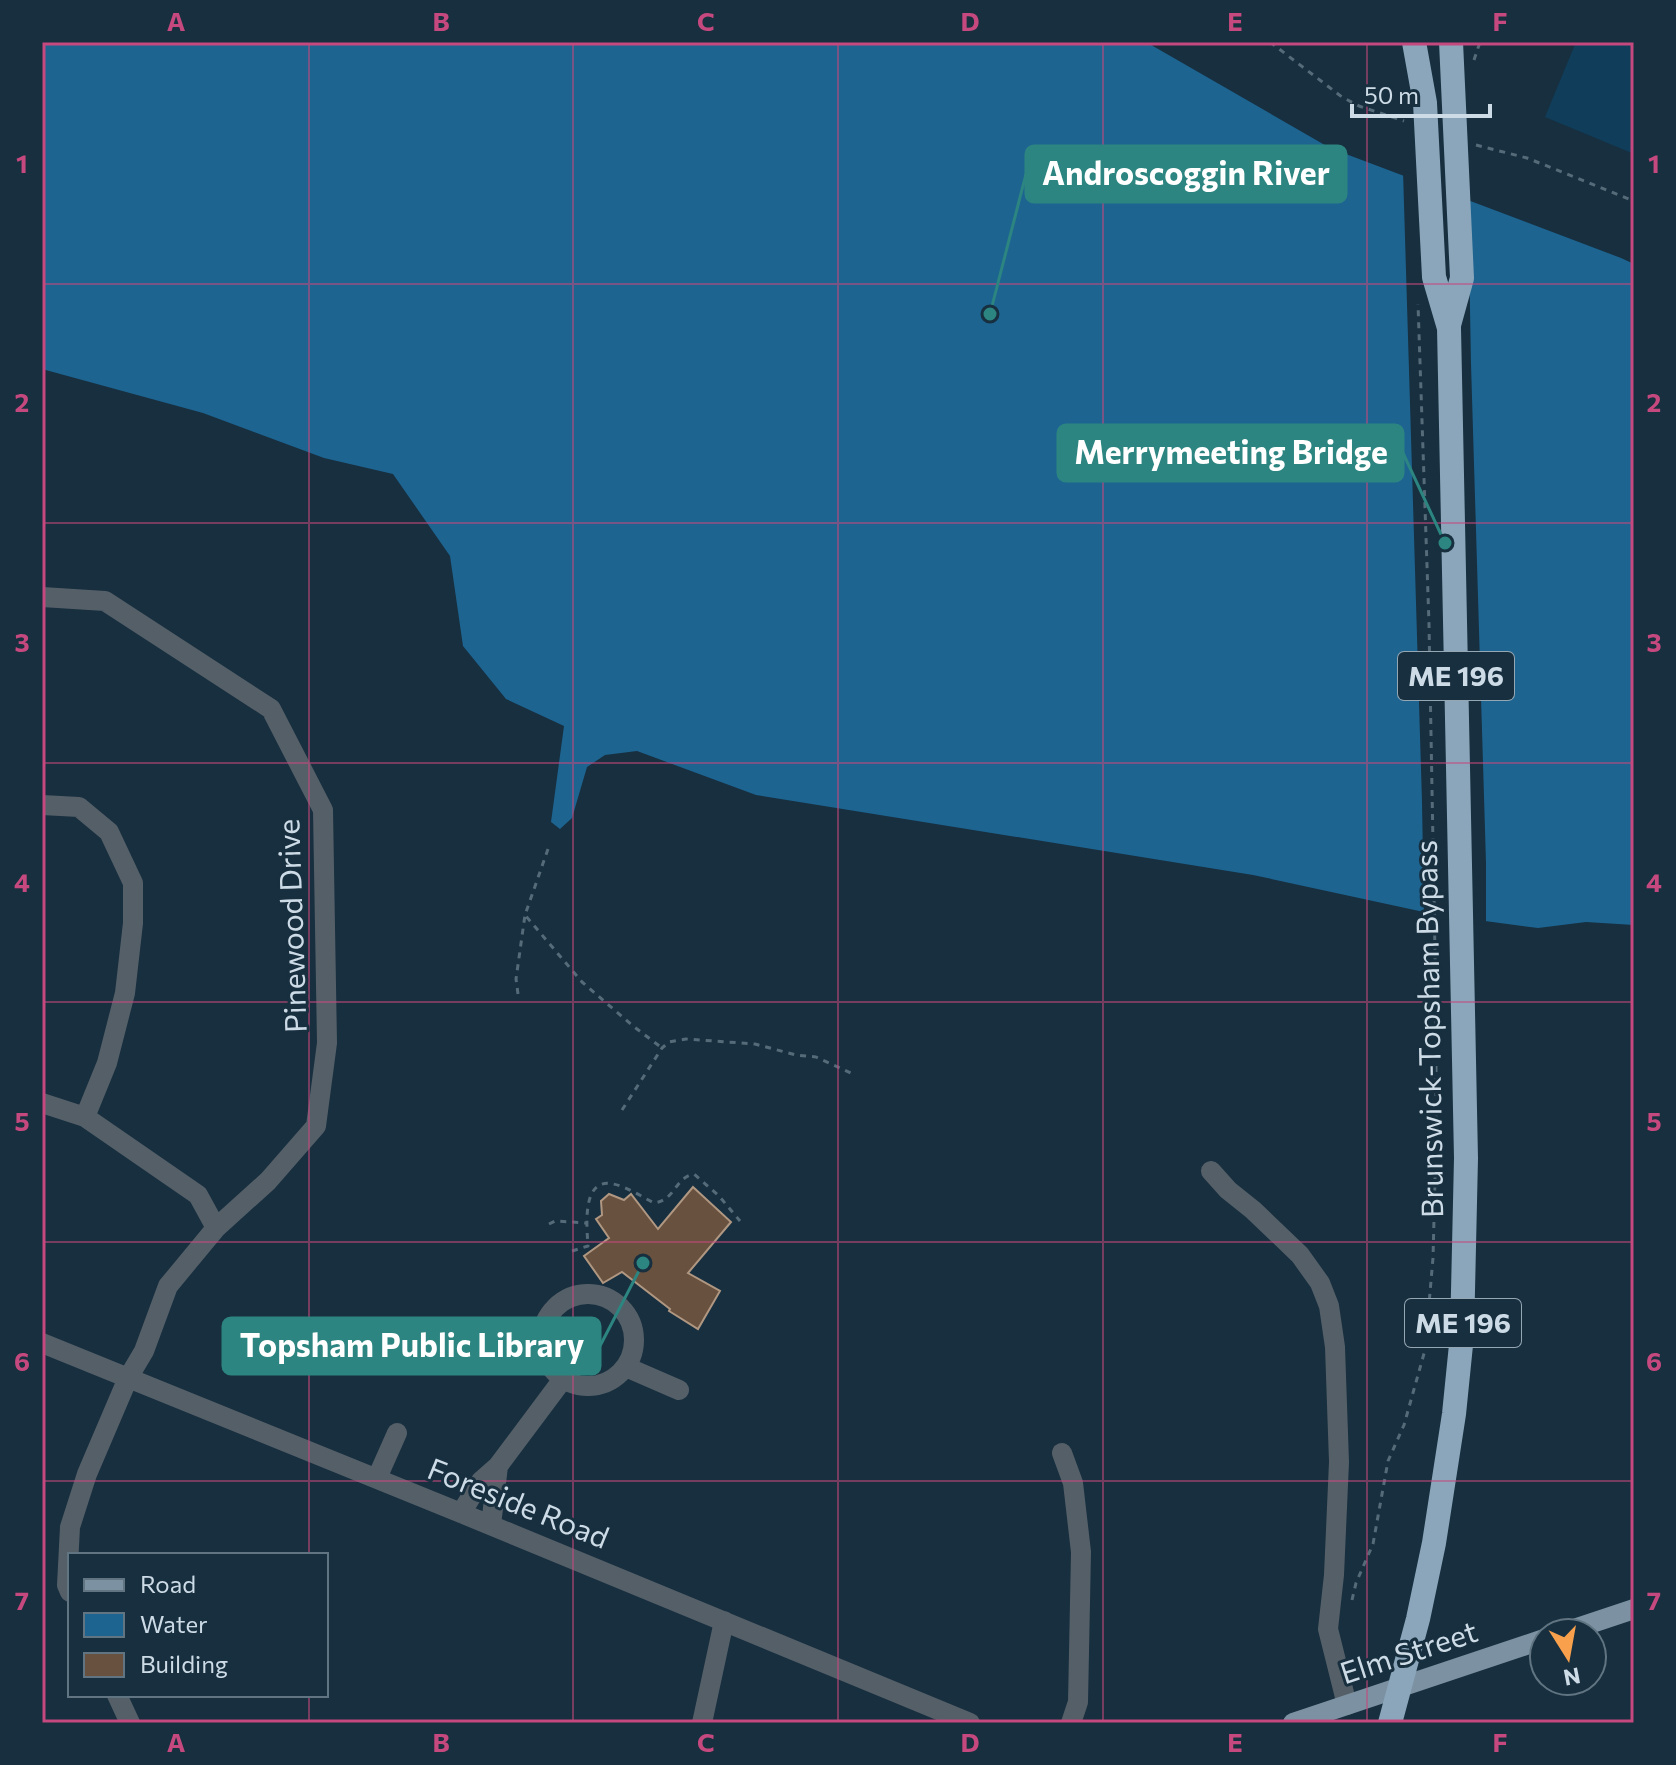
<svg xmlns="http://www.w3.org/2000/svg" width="1676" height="1765" font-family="Commissioner,sans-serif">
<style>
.green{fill:#103d5a}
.water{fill:#1d6491}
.pier{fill:#172f3f}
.building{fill:#68513e;stroke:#b09782;stroke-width:2}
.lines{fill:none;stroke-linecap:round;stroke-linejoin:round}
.path{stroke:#566b79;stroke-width:3;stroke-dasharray:6 6;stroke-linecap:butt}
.minor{stroke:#555f68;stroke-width:20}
.major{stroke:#7c92a3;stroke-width:20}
.highway{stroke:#8ba6ba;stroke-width:24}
.grid{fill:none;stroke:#c5497e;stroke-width:2;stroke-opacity:0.55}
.labels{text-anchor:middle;stroke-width:6;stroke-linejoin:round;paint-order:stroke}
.shield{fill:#172f3f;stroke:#96a7b4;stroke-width:2}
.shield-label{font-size:28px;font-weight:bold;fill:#cddbe6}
.street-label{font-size:30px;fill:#cddbe6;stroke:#172f3f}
.leader{fill:none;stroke:#2c8580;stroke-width:3}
.callout-dot{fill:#2c8580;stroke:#172f3f;stroke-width:3}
.callout{fill:#2c8580;stroke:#2c8580;stroke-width:3}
.callout-label{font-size:32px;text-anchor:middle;font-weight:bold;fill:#fff}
.neatline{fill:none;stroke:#c5497e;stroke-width:3}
.grid-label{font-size:26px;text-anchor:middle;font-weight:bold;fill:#c5497e}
</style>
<rect width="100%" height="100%" fill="#172f3f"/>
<path class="green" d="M1576 42H1634V154L1545 117Z"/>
<path class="water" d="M42 42H1146L1330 148 1621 258 1634 264V925L1586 922 1538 928 1433 914 1253 875 756 795 637 751 605 755 587 767 572 818 560 829 551 822 564 726 506 699 463 646 450 556 393 474 324 458 203 413 42 369Z"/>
<path class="pier" d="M1403 171 1468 196 1471 364 1486 863V925L1424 916 1422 802Z"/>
<path class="building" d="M693 1187 731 1222 688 1273 720 1291 698 1329 669 1311 670 1309 622 1272 603 1283 584 1256 609 1238 596 1219 602 1215 601 1201 609 1194 624 1200 631 1194 658 1229Z"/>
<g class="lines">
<path class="path" d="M1270 42 1342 97 1359 106 1404 121
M1474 60 1480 42
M1476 145 1527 158 1634 201
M548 849 525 915 582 982 633 1026 662 1048
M518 994 516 979 525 915
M622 1110 662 1048 669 1042 686 1039 755 1044 796 1055 816 1057 853 1074
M549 1224 555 1221 586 1223
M572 1251 588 1246C587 1228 581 1177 613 1184 626 1186 642 1197 654 1203 676 1200 674 1178 694 1174L719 1196 740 1221
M1352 1600 1356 1583 1373 1544 1388 1461 1404 1425 1425 1350 1433 1258 1436 1140V1009L1429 624 1418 304"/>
<path class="minor" d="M42 597 105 601 271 709 323 810 327 1043 316 1126 268 1181 216 1228 168 1286 144 1351 128 1378 87 1474 70 1527 67 1585 70 1592
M42 805 79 807 109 832 133 883V923L125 993 107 1063 85 1117
M42 1103 85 1117 198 1195 216 1228
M1211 1171 1228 1190 1253 1210 1300 1255 1320 1283 1329 1306 1335 1347 1339 1462 1334 1575 1328 1629 1347 1705
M542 1340a46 46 0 1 1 92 0a46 46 0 1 1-92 0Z
M42 1343 461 1513 970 1723
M626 1367 679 1390
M1062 1453 1073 1483 1081 1552 1078 1702 1071 1723
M377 1478 397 1433
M461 1513 481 1481 498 1466 563 1379
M491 1525 498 1466
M117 1695 130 1723
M702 1723 724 1621"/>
<path class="major" d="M1562 1633 1634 1609
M1293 1723 1544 1639"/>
<path class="highway" d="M1449 325 1462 278 1451 42
M1390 1723 1418 1619 1434 1543 1454 1414 1462 1335 1466 1158 1449 328 1434 277 1425 103 1414 42"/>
</g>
<path class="grid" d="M309 42V1555M573 42V1723M838 42V1723M1103 42V1723M1367 42V1723M42 284H1634M42 523H1634M42 763H1634M42 1002H1634M42 1242H1634M42 1481H1634M309 1695V1723"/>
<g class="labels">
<g class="shield">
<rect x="1398" y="652" width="116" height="48" rx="6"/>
<rect x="1405" y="1299" width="116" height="48" rx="6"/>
</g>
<g class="shield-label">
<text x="1456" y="686">ME 196</text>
<text x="1463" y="1333">ME 196</text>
</g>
<g class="street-label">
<text transform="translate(293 926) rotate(-92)" y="10">Pinewood Drive</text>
<text transform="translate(1430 1029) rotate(-91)" y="10">Brunswick-Topsham Bypass</text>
<text transform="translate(518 1504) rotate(22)" y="10">Foreside Road</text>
<text transform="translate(1409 1653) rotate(-18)" y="10">Elm Street</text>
</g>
</g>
<path class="leader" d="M990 314L1026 174M1445 543L1403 453M643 1263L600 1346"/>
<g class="callout-dot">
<circle cx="990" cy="314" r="8"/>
<circle cx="1445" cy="543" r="8"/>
<circle cx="643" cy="1263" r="8"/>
</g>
<g class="callout">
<rect x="1026" y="146" width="320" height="56" rx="8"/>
<rect x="1058" y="425" width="345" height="56" rx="8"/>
<rect x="223" y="1318" width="377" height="56" rx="8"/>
</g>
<g class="callout-label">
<text x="1186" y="185">Androscoggin River</text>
<text x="1231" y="464">Merrymeeting Bridge</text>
<text x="412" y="1357">Topsham Public Library</text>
</g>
<rect width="1676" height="1765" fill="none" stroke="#172f3f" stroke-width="88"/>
<rect x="68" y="1553" width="260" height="144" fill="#172f3f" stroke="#607482" stroke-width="2"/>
<rect x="84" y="1579" width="40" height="12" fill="#7c92a3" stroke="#607482" stroke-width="2"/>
<text x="140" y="1593" font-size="24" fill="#cddbe6">Road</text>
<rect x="84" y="1613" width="40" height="24" fill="#1d6491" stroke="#607482" stroke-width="2"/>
<text x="140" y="1633" font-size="24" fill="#cddbe6">Water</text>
<rect x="84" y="1653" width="40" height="24" fill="#68513e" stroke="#607482" stroke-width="2"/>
<text x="140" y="1673" font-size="24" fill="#cddbe6">Building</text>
<g transform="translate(1568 1657) rotate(169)"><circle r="38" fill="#172f3f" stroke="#607482" stroke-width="2"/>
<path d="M0-6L14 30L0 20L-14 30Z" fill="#f8a04b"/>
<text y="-12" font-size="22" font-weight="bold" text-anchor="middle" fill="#cddbe6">N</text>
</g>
<path d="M1352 104v12h138v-12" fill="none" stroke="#cddbe6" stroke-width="4"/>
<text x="1364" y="104" font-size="24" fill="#cddbe6" stroke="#172f3f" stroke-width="6" paint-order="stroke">50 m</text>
<rect x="44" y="44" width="1588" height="1677" class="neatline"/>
<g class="grid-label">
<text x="176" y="31">A</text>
<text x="441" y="31">B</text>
<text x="706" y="31">C</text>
<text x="970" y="31">D</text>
<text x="1235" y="31">E</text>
<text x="1500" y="31">F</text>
<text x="22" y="173">1</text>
<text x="1654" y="173">1</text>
<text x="22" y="412">2</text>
<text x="1654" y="412">2</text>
<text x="22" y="652">3</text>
<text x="1654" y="652">3</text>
<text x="22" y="892">4</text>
<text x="1654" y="892">4</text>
<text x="22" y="1131">5</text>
<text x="1654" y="1131">5</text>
<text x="22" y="1371">6</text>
<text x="1654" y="1371">6</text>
<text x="22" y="1610">7</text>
<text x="1654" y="1610">7</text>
<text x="176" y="1752">A</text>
<text x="441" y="1752">B</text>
<text x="706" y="1752">C</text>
<text x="970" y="1752">D</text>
<text x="1235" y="1752">E</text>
<text x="1500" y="1752">F</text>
</g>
</svg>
